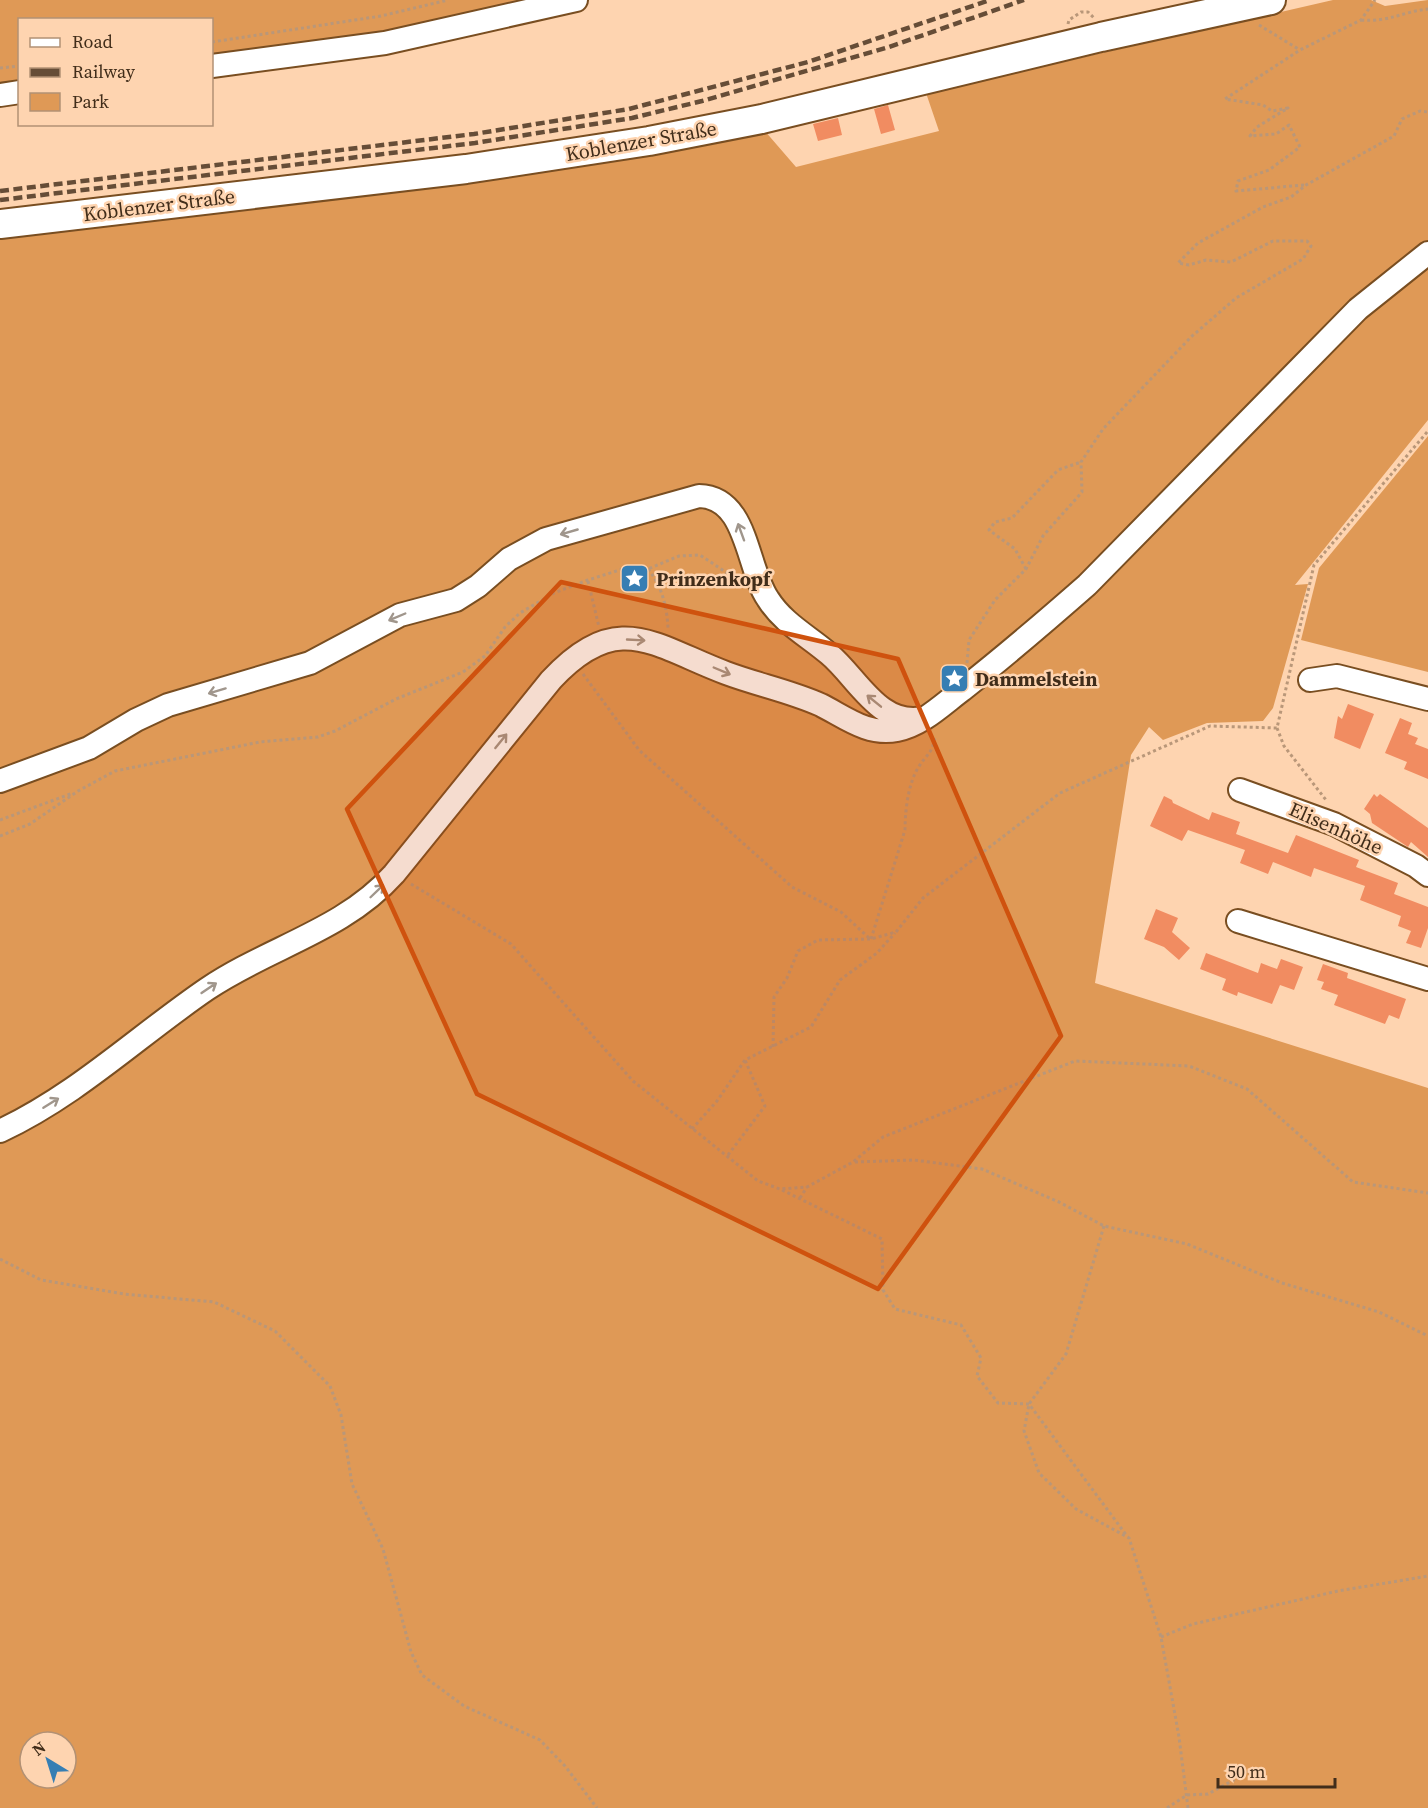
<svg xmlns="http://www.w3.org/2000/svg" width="1428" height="1808" font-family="'Source Serif 4',serif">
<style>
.green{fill:#df9956;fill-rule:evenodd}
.building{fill:#f18c61}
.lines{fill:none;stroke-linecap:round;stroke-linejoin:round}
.minor-casing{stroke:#794e21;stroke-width:26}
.major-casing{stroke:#794e21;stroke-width:32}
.path{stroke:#b99779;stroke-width:3;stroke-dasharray:3 3;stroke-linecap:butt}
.minor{stroke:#fff;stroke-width:22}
.major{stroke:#fff;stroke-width:28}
.rail{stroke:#664d37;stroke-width:4.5;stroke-dasharray:9 4.5;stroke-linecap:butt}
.oneway{stroke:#a0968c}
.marked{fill:#cf520e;fill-opacity:0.2;stroke:#cf520e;stroke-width:4.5;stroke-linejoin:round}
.labels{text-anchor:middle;stroke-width:5;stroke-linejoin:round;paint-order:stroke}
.street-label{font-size:20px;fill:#412d1a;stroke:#fed4b0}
.poi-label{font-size:20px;font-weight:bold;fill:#412d1a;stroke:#fed4b0;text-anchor:start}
</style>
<rect width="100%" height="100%" fill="#fed4b0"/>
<path class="green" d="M0 0H547L383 37 212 59V20H20L19 85 0 87Z
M1333 0H1371L1385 6 1428 0V420L1295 585 1308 584 1273 708 1263 721 1207 723 1163 740 1149 727 1131 755 1095 983 1428 1088V1808H0V239L258 205 764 130 796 167 939 131 926 93ZM30 1742H66V1778H30Z
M1428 436V672L1301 640 1319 568Z"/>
<path class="building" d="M888 105 895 130 881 134 874 109Z
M838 118 842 135 818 141 813 124Z
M1348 704 1374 714 1360 749 1334 738 1338 716 1342 719Z
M1400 718 1412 723 1408 734 1418 738 1415 744 1428 749V779L1404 769 1407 762 1385 753Z
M1374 794 1377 797 1380 794 1428 828V857L1411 842 1408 847 1372 823 1370 814 1364 809Z
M1164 796 1172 800 1173 803 1209 820 1212 812 1240 822 1236 834 1288 853 1296 835 1359 860 1356 867 1398 883 1394 894 1428 907V928L1421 948 1406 943 1411 931 1398 926 1401 916 1360 900 1365 886 1314 868 1311 877 1273 862 1268 874 1240 863 1245 850 1188 830 1182 841 1150 826Z
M1156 909 1178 918 1172 932 1190 948 1179 960 1164 947 1144 939Z
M1206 953 1258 973 1261 963 1277 969 1281 959 1303 967 1294 990 1280 985 1272 1004 1238 992 1237 996 1222 990 1226 979 1200 969Z
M1323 964 1348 973 1347 978 1406 999 1399 1019 1389 1015 1385 1024 1334 1005 1338 995 1321 989 1324 982 1317 980Z"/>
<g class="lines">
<defs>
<path id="minor" d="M212 66 385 43 576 0
M0 95 20 92
M1310 680 1337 676 1428 699
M0 781 89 748 136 720 168 705 310 663 400 615 456 600 478 586 509 559 546 539 699 496C748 497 746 567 768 599 783 623 808 636 829 654 857 677 879 727 923 718
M1240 790 1334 824 1416 866 1428 875
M1238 921 1428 979
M0 1131C77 1095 138 1036 207 989 269 947 343 931 394 874L551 680C618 608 654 646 726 673 758 685 790 691 821 705 845 717 868 736 897 730 922 725 942 705 962 690 1005 656 1046 621 1087 585L1358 309 1428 253"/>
<path id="major" d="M0 224 466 169 649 141 762 119 1101 37 1271 0"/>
</defs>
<use href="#minor" class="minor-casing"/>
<use href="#major" class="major-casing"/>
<path class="path" d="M1361 20C1391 22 1401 12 1428 9
M1068 24 1069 20 1081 12H1088L1094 18
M1259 25 1300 50
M212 42 381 16 448 0
M0 68 20 66
M1304 185 1236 191 1238 181 1269 170 1300 147 1289 125 1276 134 1250 136 1257 127 1288 108 1272 111 1263 105 1225 99 1300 50 1361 20 1375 0
M648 569C662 586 667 607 668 628
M1026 569 1015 549 989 530 995 522 1012 518 1058 470 1081 462
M588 581 599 627
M967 663 969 640 995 600 1026 569 1043 536 1082 492 1081 462 1103 429 1191 337 1236 298 1303 259 1311 246 1307 241H1273L1231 262 1206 260 1189 265 1178 263 1198 243 1263 207 1291 197 1306 185 1394 136 1402 119 1420 111 1428 112
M583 674 639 750 792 887 841 912 869 938
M1277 728 1284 746 1326 800
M0 820 73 793
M0 836 30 824 78 791 115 771 260 742 318 737 335 731 396 699 463 672 485 656 505 627 520 613 554 593 588 580 626 568 648 569 679 556 700 555 739 581
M411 884 511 944 633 1081 758 1181 780 1189 807 1187 853 1162 883 1137 1075 1061 1189 1066 1247 1089 1353 1182 1428 1193
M871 939 905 830C905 812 908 784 918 768 927 753 933 754 935 735
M773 1047 774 997 787 978 798 951 818 940 871 939 896 932 923 898 1060 793 1210 726 1277 728 1314 565 1428 431
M692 1129 717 1101 745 1060 811 1027 840 980 877 953 895 933
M728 1155 765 1106 745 1060
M855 1162 914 1160 982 1169 1059 1202 1104 1226 1187 1244 1282 1283 1379 1312 1428 1336
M782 1190 882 1239 883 1290 895 1309 961 1325 981 1358 977 1376 998 1403 1029 1404 1127 1536
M800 1198 807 1187
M1104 1226 1066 1354 1029 1404 1024 1431 1039 1473 1076 1509 1129 1538 1161 1637 1179 1737 1188 1808
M0 1259 41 1280 124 1294 214 1302 275 1331 330 1386 341 1415 352 1484 383 1549 411 1652 422 1675 464 1706 540 1740 565 1766 597 1808
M1161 1637 1193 1624 1338 1591 1428 1576
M1167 1808 1187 1795 1208 1794 1252 1770"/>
<use href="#minor" class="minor"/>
<use href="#major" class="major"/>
<path class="rail" d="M0 191 474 134 629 109 808 62 990 0
M0 200 475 143 632 118 702 101 889 47 1024 0"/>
</g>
<defs><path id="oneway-shaft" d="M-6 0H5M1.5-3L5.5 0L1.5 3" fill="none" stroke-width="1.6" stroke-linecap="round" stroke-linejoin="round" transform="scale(1.5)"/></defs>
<g class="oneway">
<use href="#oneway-shaft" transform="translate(569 532) rotate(164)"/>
<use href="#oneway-shaft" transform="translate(741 532) rotate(-110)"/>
<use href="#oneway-shaft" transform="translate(397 617) rotate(157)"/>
<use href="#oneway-shaft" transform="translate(636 640) rotate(3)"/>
<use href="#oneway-shaft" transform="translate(722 671) rotate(23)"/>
<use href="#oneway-shaft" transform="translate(217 691) rotate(163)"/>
<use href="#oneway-shaft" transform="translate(874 701) rotate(-141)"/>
<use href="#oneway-shaft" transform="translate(501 741) rotate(-51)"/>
<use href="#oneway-shaft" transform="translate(377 891) rotate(-44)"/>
<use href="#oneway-shaft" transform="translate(209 988) rotate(-34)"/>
<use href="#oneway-shaft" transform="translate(51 1103) rotate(-32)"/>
</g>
<path class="marked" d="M561 582 898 659 1061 1036 878 1289 477 1094 347 809Z"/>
<defs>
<symbol id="sight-square" viewBox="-11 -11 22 22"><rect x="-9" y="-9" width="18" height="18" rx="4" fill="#367eb3" stroke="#fed4b0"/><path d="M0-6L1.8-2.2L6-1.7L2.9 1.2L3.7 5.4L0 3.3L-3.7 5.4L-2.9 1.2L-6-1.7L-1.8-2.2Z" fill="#fff"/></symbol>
</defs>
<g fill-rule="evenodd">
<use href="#sight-square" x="618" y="562" width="33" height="33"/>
<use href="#sight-square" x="938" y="662" width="33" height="33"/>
</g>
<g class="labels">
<g class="street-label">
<text transform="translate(641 141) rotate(-10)" y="7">Koblenzer Straße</text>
<text transform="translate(159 205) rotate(-7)" y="7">Koblenzer Straße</text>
<text transform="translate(1336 828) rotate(24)" y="7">Elisenhöhe</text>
</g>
<g class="poi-label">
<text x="656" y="586">Prinzenkopf</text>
<text x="975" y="686">Dammelstein</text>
</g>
</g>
<rect x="18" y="18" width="195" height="108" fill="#fed4b0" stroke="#b29174" stroke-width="1.5"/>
<rect x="30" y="38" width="30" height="9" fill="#ffffff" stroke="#b29174" stroke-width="1.5"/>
<text x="72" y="48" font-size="18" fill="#412d1a">Road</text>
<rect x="30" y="68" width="30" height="9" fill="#664d37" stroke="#b29174" stroke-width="1.5"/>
<text x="72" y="78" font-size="18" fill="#412d1a">Railway</text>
<rect x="30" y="93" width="30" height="18" fill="#df9956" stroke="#b29174" stroke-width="1.5"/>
<text x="72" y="108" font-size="18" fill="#412d1a">Park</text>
<g transform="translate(48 1760) rotate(322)"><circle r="28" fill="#fed4b0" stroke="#b29174" stroke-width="1.5"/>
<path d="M0-4.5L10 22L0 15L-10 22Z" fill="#367eb3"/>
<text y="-9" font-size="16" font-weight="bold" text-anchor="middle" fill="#412d1a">N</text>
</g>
<path d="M1218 1778v9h117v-9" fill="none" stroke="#412d1a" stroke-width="3"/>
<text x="1227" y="1778" font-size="18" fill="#412d1a" stroke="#fed4b0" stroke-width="4.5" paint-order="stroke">50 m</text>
</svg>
